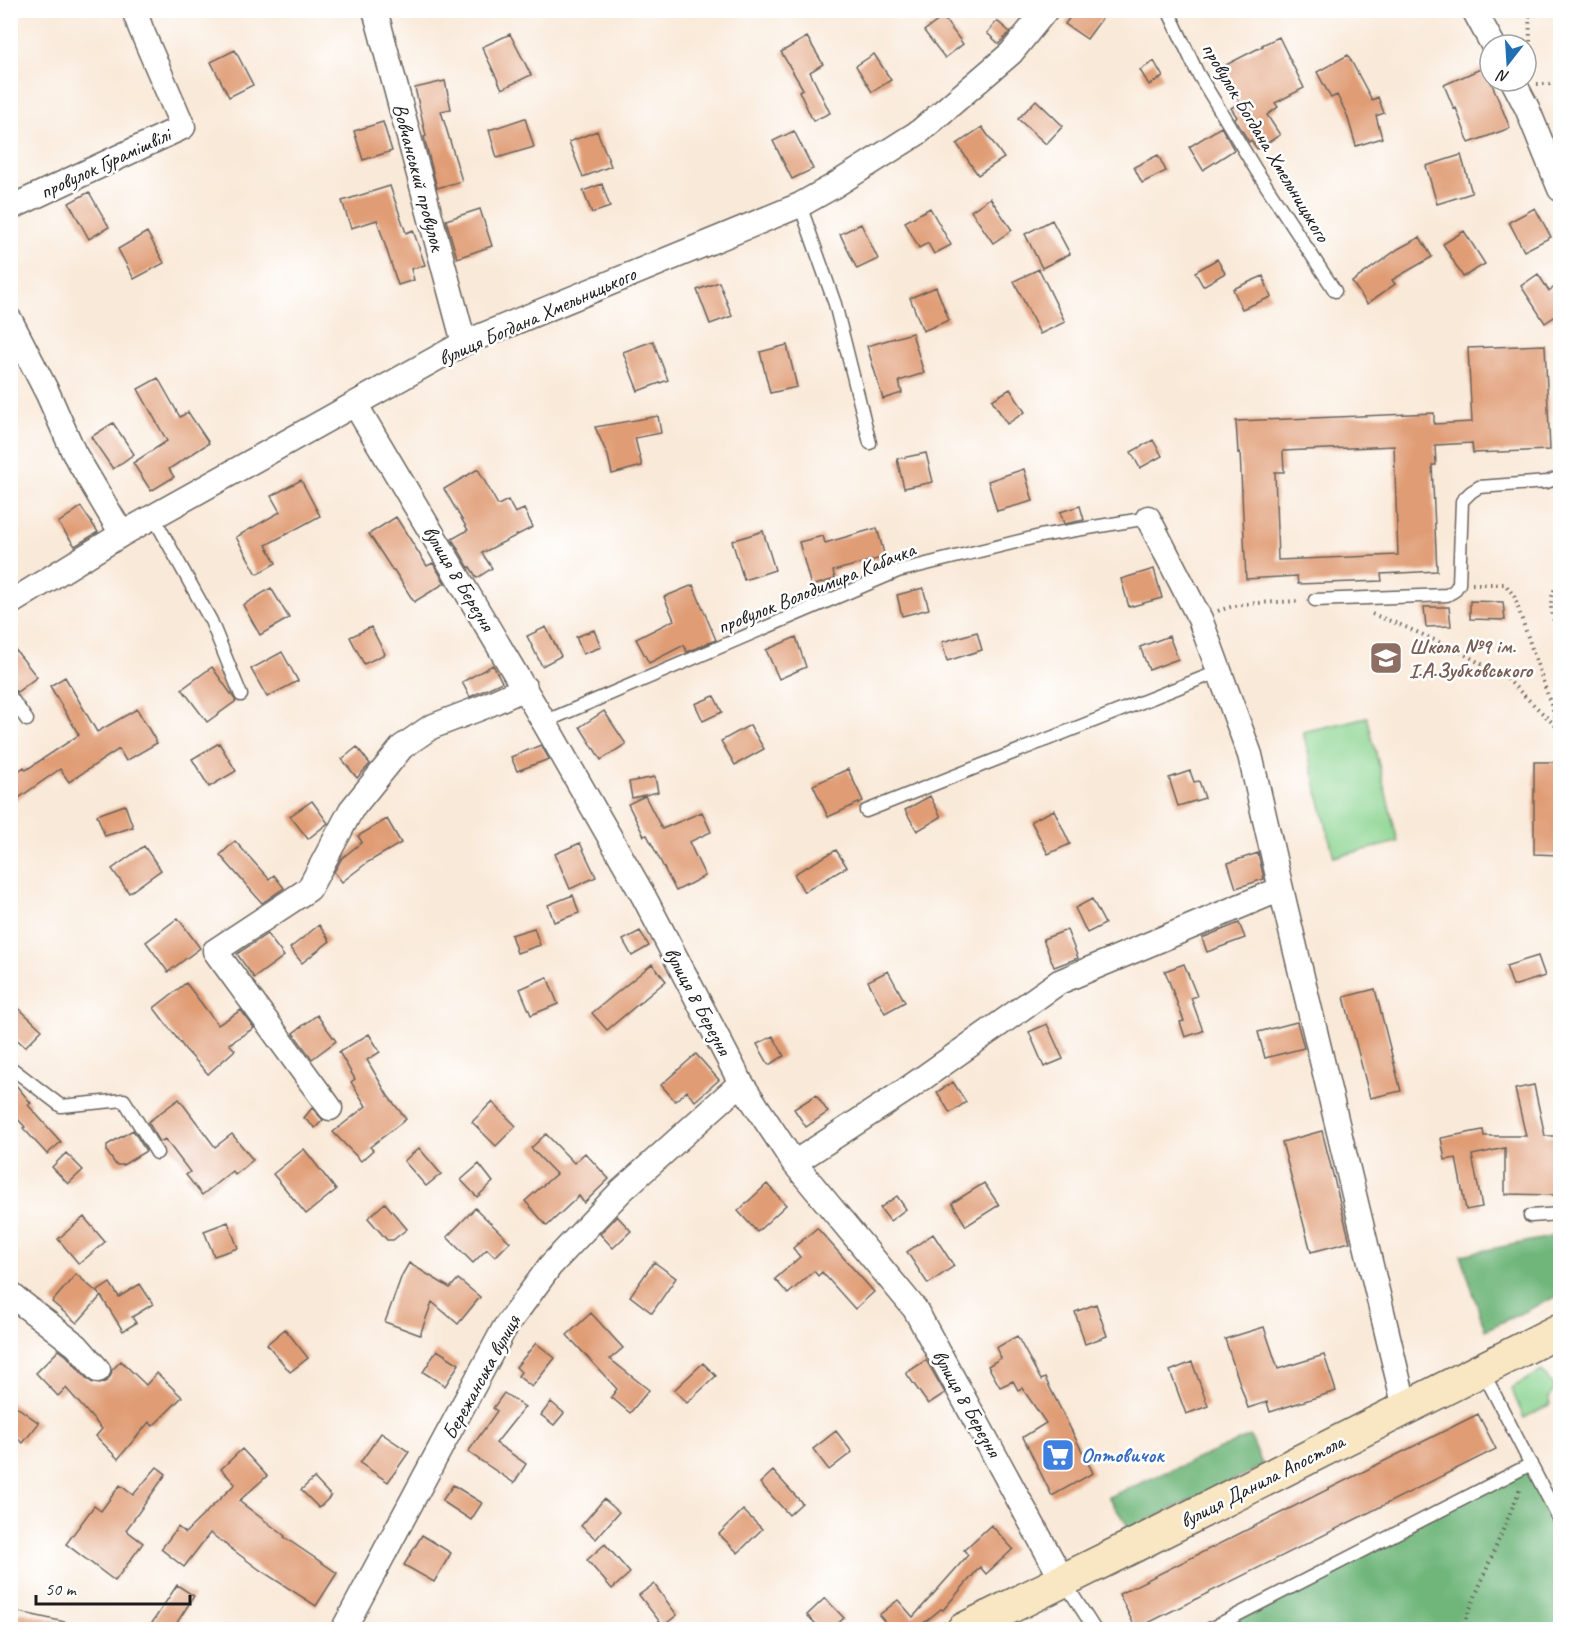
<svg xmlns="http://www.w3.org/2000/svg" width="1571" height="1640" font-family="Caveat,sans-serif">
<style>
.green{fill:#8bd490;stroke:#547856;stroke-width:1.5}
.forest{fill:#70b67a;stroke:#46694b;stroke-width:1.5}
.building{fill:#e09c74;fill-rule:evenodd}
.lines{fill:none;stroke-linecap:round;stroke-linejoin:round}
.lane-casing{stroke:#69645e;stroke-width:15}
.street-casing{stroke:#69645e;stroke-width:27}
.secondary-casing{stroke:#69645e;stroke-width:36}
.path{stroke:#69645e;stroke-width:4;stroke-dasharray:1.5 4.5;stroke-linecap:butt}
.lane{stroke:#fff;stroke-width:12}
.street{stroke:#fff;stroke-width:24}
.secondary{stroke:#f9e7c3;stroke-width:33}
.labels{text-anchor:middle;stroke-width:5;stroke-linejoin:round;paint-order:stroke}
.street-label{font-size:21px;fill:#1c1c1c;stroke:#fff}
.education-label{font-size:21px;font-weight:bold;fill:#785e54;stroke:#fff;text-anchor:start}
.shop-label{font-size:21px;font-weight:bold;fill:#366cbe;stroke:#fff;text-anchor:start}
</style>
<rect width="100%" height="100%" fill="#fff"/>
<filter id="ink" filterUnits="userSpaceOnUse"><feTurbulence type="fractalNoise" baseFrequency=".0167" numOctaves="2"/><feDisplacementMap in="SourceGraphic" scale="12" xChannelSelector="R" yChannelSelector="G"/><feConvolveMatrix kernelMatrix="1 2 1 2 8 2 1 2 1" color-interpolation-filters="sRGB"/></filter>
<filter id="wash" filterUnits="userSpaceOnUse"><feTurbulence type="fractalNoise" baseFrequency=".008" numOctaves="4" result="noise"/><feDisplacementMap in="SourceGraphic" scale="24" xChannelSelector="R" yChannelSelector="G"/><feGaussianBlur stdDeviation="1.35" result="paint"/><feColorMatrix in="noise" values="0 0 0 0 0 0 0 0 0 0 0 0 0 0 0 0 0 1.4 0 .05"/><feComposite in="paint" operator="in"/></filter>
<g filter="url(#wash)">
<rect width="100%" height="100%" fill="#f9e9d8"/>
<path class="green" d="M1367 717 1398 842 1334 857 1303 732Z
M1542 1371 1555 1388 1549 1398 1551 1404 1524 1418 1511 1388Z"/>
<path class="forest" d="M1560 1235V1295L1485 1330 1461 1255Z
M1250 1436 1263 1466 1130 1529 1108 1497Z
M1531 1464 1560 1521V1629L1208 1630Z"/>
<g id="blocks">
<path class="building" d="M1075 10H1095L1103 17 1087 39 1065 24Z
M943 17 963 44 945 58 924 31Z
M997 21 1010 32 999 44 987 33Z
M510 34 531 75 502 89 482 47Z
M807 37 823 64 810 72 830 113 813 121 799 91 803 89 781 52Z
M1279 37 1304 88 1275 103 1278 107 1267 115 1280 135 1257 149 1251 140 1249 142 1235 119 1237 117 1231 108 1240 103 1222 67 1263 46 1262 45Z
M235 50 253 85 229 97 211 62Z
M874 54 891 80 872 92 856 66Z
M1348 55 1372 100 1378 97 1384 113 1376 116 1382 138 1356 146 1347 115 1337 95 1331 98 1317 72Z
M1154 61 1163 77 1149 85 1140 70Z
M1485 67 1510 128 1469 143 1456 108 1454 109 1444 85Z
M445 81 451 109 441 111 462 181 437 188 424 137 426 136 415 88Z
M1036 100 1063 126 1046 144 1018 119Z
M525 118 534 147 497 158 489 130Z
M383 122 392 151 363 160 354 131Z
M982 127 1004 158 978 175 957 144Z
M1221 127 1234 150 1203 170 1189 147Z
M597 131 611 166 583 177 569 142Z
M794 131 813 169 792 179 773 141Z
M1158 155 1166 171 1142 183 1134 167Z
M1461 155 1472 193 1437 204 1426 166Z
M602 184 610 207 592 213 583 191Z
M390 186 406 233 413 230 425 265 411 269 414 280 398 285 377 220 351 228 342 201Z
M89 192 109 227 89 239 69 203Z
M990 198 1012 230 993 243 971 211Z
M930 208 951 245 934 254 928 243 919 248 905 222Z
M1535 208 1551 237 1524 251 1509 222Z
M480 209 492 246 457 258 446 220Z
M1052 220 1070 254 1042 268 1025 234Z
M861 224 878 259 857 269 840 234Z
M1464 231 1485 264 1463 277 1443 244Z
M147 232 164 263 134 279 118 249Z
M1420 237 1432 257 1392 280 1395 284 1367 304 1352 282 1398 249Z
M1217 259 1225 273 1203 286 1195 272Z
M1039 269 1065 322 1040 334 1014 281Z
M1538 274 1549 291 1560 283V313L1545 323 1521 286Z
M1263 276 1271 297 1242 309 1233 289Z
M719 282 732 316 710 324 697 290Z
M936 287 949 320 923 331 910 298Z
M912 333 924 373 899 381 902 393 883 399 867 346Z
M653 341 668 380 638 391 623 352Z
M787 345 797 387 770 393 760 352Z
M1545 345 1550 450 1473 453 1472 443 1435 445 1436 465H1432L1437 571 1381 574 1382 581 1298 584 1297 576 1246 579 1240 452 1238 453 1236 421 1434 413V424L1472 422 1468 348ZM1394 446 1398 555 1278 560 1275 472H1284L1283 451Z
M158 378 180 417 188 412 209 443 169 469 174 477 151 491 133 463 167 441 138 389Z
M1010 389 1025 412 1007 424 992 400Z
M658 416 661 433 635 438 642 466 612 474 608 456 595 427Z
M113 423 134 454 113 469 91 437Z
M1153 440 1162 456 1140 468 1131 452Z
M926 453 933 482 904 488 897 459Z
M478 469 498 505 508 500 515 513 524 509 533 527 482 553 492 568 477 578 470 567 469 568 452 539 468 530 444 489Z
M1024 469 1033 501 997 511 988 481Z
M301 480 320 516 266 545 276 563 257 574 236 537 280 512 271 496Z
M1080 506 1084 520 1064 524 1060 512Z
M81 507 98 532 75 546 58 523Z
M396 517 427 566 433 563 445 583 414 602 394 570 393 571 369 534Z
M877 528 885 557 833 571 835 579 811 586 799 542 823 536 825 543Z
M763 531 775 570 744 580 732 541Z
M1154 569 1162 598 1129 607 1121 579Z
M693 585 716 640 687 652 684 645 649 663 636 639 674 620 664 597Z
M271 588 289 618 260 635 243 605Z
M923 588 929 609 902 616 897 595Z
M1470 601 1503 602 1505 620 1470 619Z
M1424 607H1449L1451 626 1426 627Z
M371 627 385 654 364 664 350 637Z
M546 627 561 656 542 666 527 636Z
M594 630 601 647 583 654 576 637Z
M977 632 982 650 947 661 942 642Z
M1169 636 1178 659 1149 670 1140 647Z
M796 637 806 667 779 679 766 650Z
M10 643 37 677 17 692 10 688Z
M282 652 298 681 267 697 251 669Z
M493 665 502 682 470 697 462 682Z
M212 667 236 701 207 722 182 689Z
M65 677 97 732 137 709 157 743 126 761 119 749 69 782 60 769 10 804V777L24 767 26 770 79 735 50 686Z
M714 696 722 712 703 721 695 704Z
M604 711 626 744 601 760 580 727Z
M750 725 764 749 735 765 721 741Z
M219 743 236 771 209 787 192 759Z
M541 745 549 759 517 771 511 757Z
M357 747 370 764 357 778 342 759Z
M1534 762H1560V855L1534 854Z
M848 769 863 801 828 817 813 785Z
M1190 771 1194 782 1199 781 1205 798 1178 806 1169 778Z
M655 777 658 792 632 798 629 782Z
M645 796 662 829 702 812 711 832 689 842 705 876 676 891 647 835 644 836 628 804Z
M930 796 941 817 917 831 905 810Z
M312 801 328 823 308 839 290 816Z
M125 805 133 827 105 836 97 815Z
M1054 810 1070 844 1048 854 1031 821Z
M387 819 401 843 368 862 342 882 334 872 342 858 362 842 358 836Z
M235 841 269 879 274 875 284 888 262 903 220 855Z
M580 843 596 877 570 889 555 854Z
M144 846 161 870 129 893 112 869Z
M836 850 847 867 804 892 794 874Z
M1258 853 1264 879 1236 888 1228 863Z
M573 895 579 913 554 922 548 905Z
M1092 899 1105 924 1087 933 1075 908Z
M178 918 200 948 168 972 146 942Z
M1239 923 1245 938 1207 952 1202 938Z
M319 925 330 941 302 963 290 948Z
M534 928 540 945 517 953 511 935Z
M1067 930 1078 958 1054 967 1043 939Z
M640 931 649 946 632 956 623 940Z
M267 934 284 956 254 978 237 954Z
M1538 956 1545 976 1513 986 1506 966Z
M652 964 666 981 607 1030 592 1013Z
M1184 964 1197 996 1191 998 1203 1031 1185 1037 1180 1022 1184 1021 1165 971Z
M888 971 905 1002 885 1013 868 981Z
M547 977 558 1004 531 1015 520 989Z
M186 983 218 1025 241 1010 254 1028 229 1044 235 1050 208 1074 185 1049 154 1008Z
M1375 989 1401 1091 1370 1098 1344 997Z
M10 1000 42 1030 25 1047 10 1033Z
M317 1015 336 1041 312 1059 293 1033Z
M1297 1022 1304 1048 1265 1058 1258 1032Z
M1047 1024 1063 1059 1044 1067 1029 1032Z
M369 1034 380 1052 367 1060 388 1096 406 1119 370 1147 373 1150 361 1161 333 1132 366 1106 351 1082 355 1079 339 1052Z
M773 1036 784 1056 769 1065 757 1044Z
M696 1054 719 1080 695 1101 687 1091 675 1101 661 1085Z
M10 1078 31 1103 28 1105 61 1142 47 1154 23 1128 25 1127 15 1116 10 1120Z
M953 1082 966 1102 950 1113 937 1092Z
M1534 1085 1545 1136H1560V1195L1505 1194V1148L1472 1155 1482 1207 1466 1210 1456 1158 1445 1160 1441 1138 1483 1130 1484 1136H1526L1515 1089Z
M816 1095 828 1112 806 1127 794 1109Z
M179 1099 215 1147 232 1134 253 1160 235 1175 232 1171 202 1195 186 1175 190 1172 165 1139 160 1142 148 1122Z
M492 1102 516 1126 496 1146 472 1122Z
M312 1108 323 1120 315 1128 304 1118Z
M133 1130 146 1151 123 1165H116L107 1152V1145Z
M1322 1131 1350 1242 1311 1252 1282 1142Z
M546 1134 574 1163 585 1153 609 1179 584 1203 579 1196 547 1226 525 1201 556 1174 531 1148Z
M419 1148 441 1174 426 1186 404 1161Z
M304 1149 336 1190 306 1214 273 1174Z
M66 1153 83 1170 68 1184 52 1167Z
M479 1164 493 1182 477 1197 461 1180Z
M984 1183 999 1205 966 1226 952 1203Z
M767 1184 786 1205 757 1232 738 1211Z
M897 1196 906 1209 890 1221 880 1208Z
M385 1203 407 1229 393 1240H387L368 1218Z
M475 1208 510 1242 495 1257 487 1249 473 1263 447 1237Z
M617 1216 631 1231 613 1248 600 1234Z
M84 1217 105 1242 79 1264 58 1239Z
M228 1222 238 1248 214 1256 204 1231Z
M817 1228 874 1292 855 1309 822 1272 818 1276 814 1271 788 1294 775 1279 800 1257 793 1248Z
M933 1234 954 1266 928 1284 907 1252Z
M654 1262 676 1278 652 1313 630 1296Z
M409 1263 450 1288 458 1279 480 1297 458 1324 432 1302 420 1335 385 1322 402 1275Z
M76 1274 100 1295 98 1291 110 1283 119 1297 140 1284 153 1304 132 1317 136 1323 123 1331 101 1296 77 1323 52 1302Z
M1096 1304 1107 1336 1085 1344 1075 1312Z
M591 1313 623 1348 610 1359 649 1390 630 1413 611 1397 617 1389 567 1335Z
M1264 1327 1278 1369 1324 1355 1336 1391 1270 1412 1267 1402 1248 1408 1225 1339Z
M285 1329 308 1358 290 1372 267 1344Z
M1017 1336 1041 1380 1045 1378 1093 1473 1052 1496 1023 1437 1046 1423 1022 1388 1018 1390 1013 1381 1000 1387 988 1366 1001 1358 996 1348Z
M536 1343 555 1358 532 1387 518 1376 521 1372 516 1367Z
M59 1350 67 1356 87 1379 93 1383 100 1384 107 1381 111 1375 112 1370 121 1361 146 1385 157 1373 182 1397 153 1426 149 1422 118 1459 96 1436 102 1429 66 1388 58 1396 36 1373Z
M437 1350 459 1364 445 1386 423 1372Z
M926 1360 945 1393 928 1404 906 1373Z
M1192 1362 1208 1406 1186 1414 1170 1371Z
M703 1363 716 1376 687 1403 674 1390Z
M504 1393 525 1407 496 1443 526 1464 514 1483 468 1452 497 1411 493 1408Z
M10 1402 39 1423 23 1443 10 1433Z
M551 1402 564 1413 554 1425 541 1415Z
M1478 1414 1496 1449 1136 1629 1119 1594Z
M836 1431 852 1452 829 1470 813 1449Z
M381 1433 409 1452 388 1482 360 1463Z
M242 1449 267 1476 239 1501 285 1536 284 1537 337 1573 316 1606 260 1570 210 1533 184 1567 161 1549 178 1527 185 1533 235 1484 221 1469Z
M157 1467 166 1474 126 1530 143 1543 115 1581 66 1544 94 1506 101 1511 120 1485 133 1495Z
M773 1471 802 1503 789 1515 760 1483Z
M314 1478 331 1496 319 1508 301 1490Z
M453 1485 482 1503 471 1520 442 1501Z
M604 1499 619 1512 596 1539 581 1526Z
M743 1510 762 1529 738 1553 719 1534Z
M991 1525 1013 1549 986 1574 980 1567 943 1610 941 1609 920 1626 923 1629H891L879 1615 898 1600 913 1617 968 1555 964 1550Z
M422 1535 451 1553 434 1582 404 1565Z
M605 1544 630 1573 612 1589 587 1560Z
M654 1584 677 1615 663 1626 639 1595Z
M177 1585 194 1596 173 1629H148Z
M825 1598 844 1618 832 1629H821L807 1615Z
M19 1612 65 1622 64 1629H15Z"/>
</g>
</g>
<g filter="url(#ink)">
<use href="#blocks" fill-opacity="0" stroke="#69645e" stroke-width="1.5"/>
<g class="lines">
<defs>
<path id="lane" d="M1168 10 1197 72 1256 170 1335 291
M800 205 835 304 870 443
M153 516 211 621 241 695
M1315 600 1447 595 1454 591 1459 584 1462 501 1471 492 1479 487 1547 482 1560 477
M10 696 27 720
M544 722 898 571 1040 536 1148 518
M866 811 1220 671
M10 1067 61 1106 124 1100 157 1153
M1530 1216 1560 1214
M1482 1370 1560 1521
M1065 1583 1095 1630
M1208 1630 1531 1464"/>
<path id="street" d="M375 10 464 343
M1474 10 1493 45
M1513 81 1527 108 1560 189
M10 208 183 127 141 29 134 10
M10 320 48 394 74 453 122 534
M355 404 544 722 644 897 741 1083 794 1163 915 1309 1063 1581
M1148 518 1200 619 1250 755 1281 889 1405 1408
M10 603 122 534 464 343 800 205 832 187 919 132 1011 53 1046 10
M330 1108 215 951 309 889 351 810 402 747 431 727 483 707 525 688
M794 1163 906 1090 1059 982 1281 889
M10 1294 77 1346 98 1370
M343 1630 504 1329 550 1266 621 1191 741 1083"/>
<path id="secondary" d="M963 1630 1133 1546 1560 1330"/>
</defs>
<use href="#lane" class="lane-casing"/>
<use href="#street" class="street-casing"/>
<use href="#secondary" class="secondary-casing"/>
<path class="path" d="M1529 10 1531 70
M1537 84H1560
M1560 579C1547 601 1549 611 1560 635
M1472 584H1505L1514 596 1559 728
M1218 611C1244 601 1273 603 1300 601
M1372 614 1401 625 1459 651 1507 679 1560 730
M1461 1630 1521 1487"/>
<use href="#lane" class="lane"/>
<use href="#street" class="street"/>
<use href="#secondary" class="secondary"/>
</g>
</g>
<defs>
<symbol id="school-square" viewBox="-11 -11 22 22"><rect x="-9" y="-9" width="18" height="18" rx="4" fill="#8d6e63" stroke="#fff"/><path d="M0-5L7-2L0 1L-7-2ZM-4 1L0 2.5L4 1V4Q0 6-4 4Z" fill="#fff"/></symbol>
<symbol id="supermarket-square" viewBox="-11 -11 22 22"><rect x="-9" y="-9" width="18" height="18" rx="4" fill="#3f7fe0" stroke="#fff"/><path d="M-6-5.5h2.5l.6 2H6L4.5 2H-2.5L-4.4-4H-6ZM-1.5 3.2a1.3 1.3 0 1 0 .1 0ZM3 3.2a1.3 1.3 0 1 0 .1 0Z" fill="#fff"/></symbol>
</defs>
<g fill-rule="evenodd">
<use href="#school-square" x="1367" y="639" width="38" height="38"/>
<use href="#supermarket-square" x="1039" y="1436" width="38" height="38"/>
</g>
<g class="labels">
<g class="street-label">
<text transform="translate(1266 142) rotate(59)" y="7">провулок Богдана Хмельницького</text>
<text transform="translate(105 163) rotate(-25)" y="7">провулок Гурамішвілі</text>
<text transform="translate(419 177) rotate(75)" y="7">Вовчанський провулок</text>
<text transform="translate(537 316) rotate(-24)" y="7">вулиця Богдана Хмельницького</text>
<text transform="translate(459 578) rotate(59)" y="7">вулиця 8 Березня</text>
<text transform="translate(816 588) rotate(-22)" y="7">провулок Володимира Кабачка</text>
<text transform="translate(698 1001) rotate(62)" y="7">вулиця 8 Березня</text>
<text transform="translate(481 1377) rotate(-61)" y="7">Бережанська вулиця</text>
<text transform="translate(967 1403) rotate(61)" y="7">вулиця 8 Березня</text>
<text transform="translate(1262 1481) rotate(-27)" y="7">вулиця Данила Апостола</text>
</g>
<g class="education-label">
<text x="1409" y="653">Школа №9 ім.<tspan x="1409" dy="24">І.А.Зубковського</tspan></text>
</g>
<g class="shop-label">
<text x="1081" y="1462">Оптовичок</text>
</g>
</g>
<rect width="1571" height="1640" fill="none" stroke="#fff" stroke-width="36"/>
<g transform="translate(1508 63) rotate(197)"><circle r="28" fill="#ffffff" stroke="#a4a4a4" stroke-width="1.5"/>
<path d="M0-4.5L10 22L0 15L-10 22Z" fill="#1f6fb2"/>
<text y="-9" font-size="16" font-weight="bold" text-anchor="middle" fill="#1c1c1c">N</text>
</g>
<path d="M36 1595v9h154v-9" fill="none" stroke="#1c1c1c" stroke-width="3"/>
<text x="45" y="1595" font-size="18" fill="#1c1c1c" stroke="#ffffff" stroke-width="4.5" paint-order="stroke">50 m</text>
</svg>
